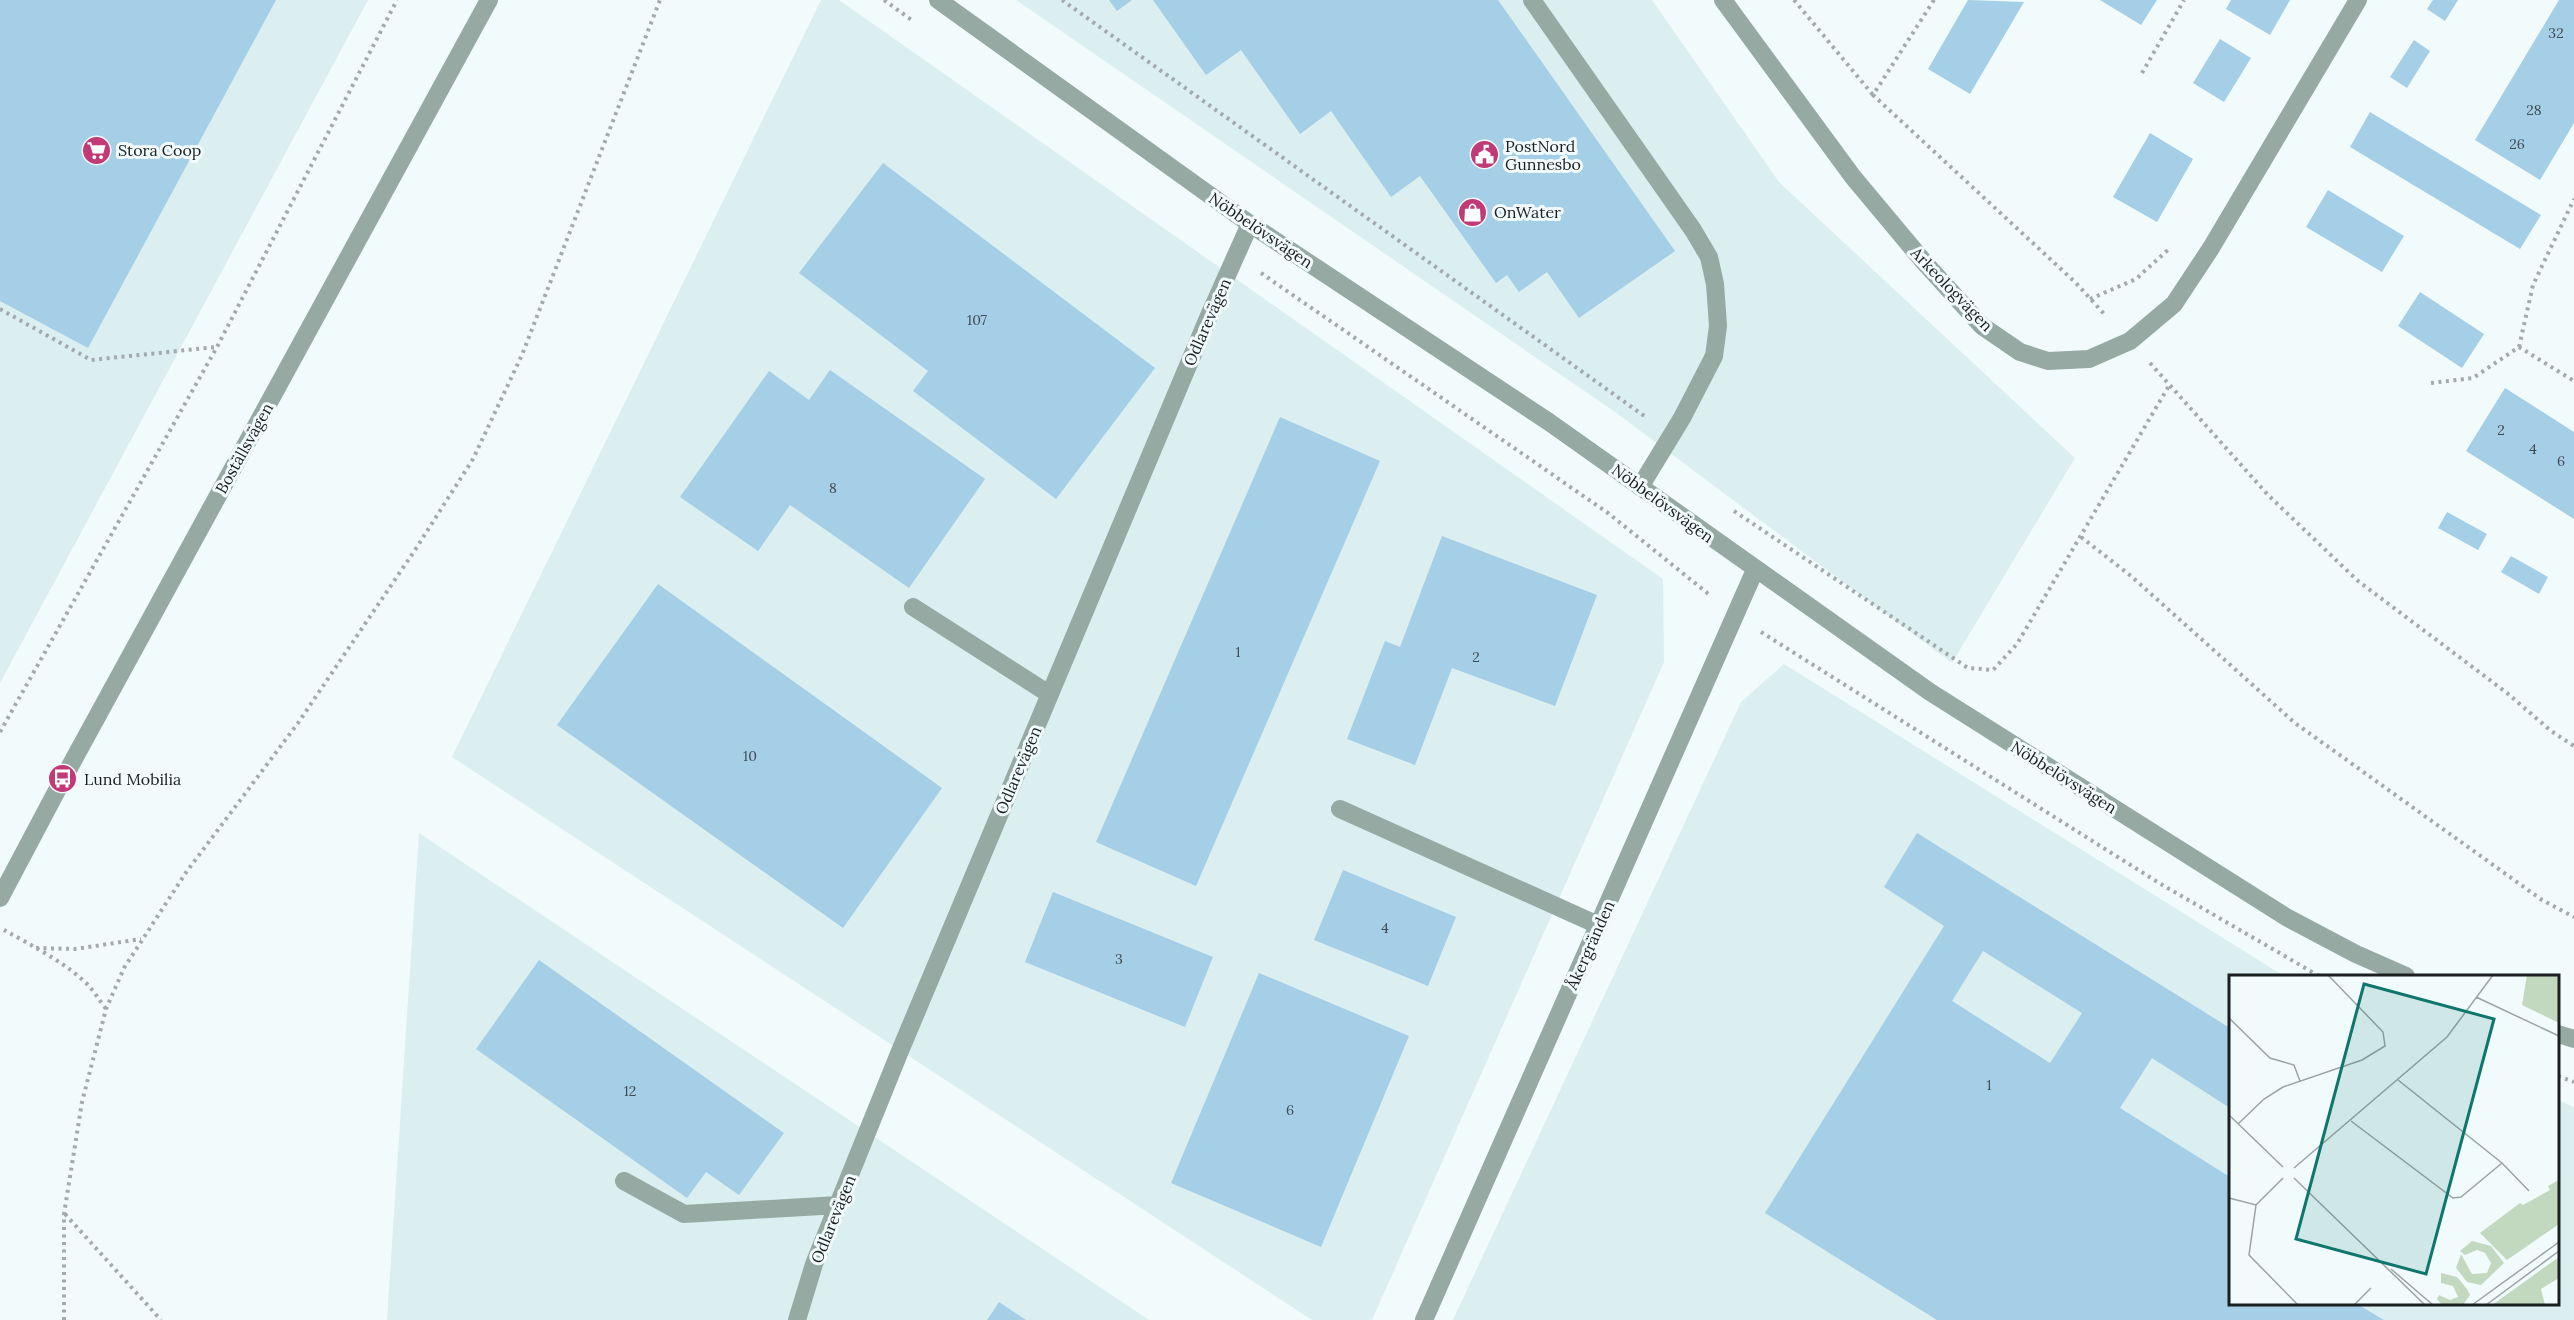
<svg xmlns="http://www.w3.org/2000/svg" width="2574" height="1320" font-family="Lora,serif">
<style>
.built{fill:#dbeef0}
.building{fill:#a5cee7;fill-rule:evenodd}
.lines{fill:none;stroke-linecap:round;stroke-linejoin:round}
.path{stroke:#a2aaab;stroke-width:4;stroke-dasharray:3 4.5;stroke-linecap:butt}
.minor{stroke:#96aaa3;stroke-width:18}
.labels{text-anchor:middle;stroke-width:6;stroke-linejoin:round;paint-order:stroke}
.number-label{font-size:14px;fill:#3e4b51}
.poi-label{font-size:16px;fill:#1b1f1f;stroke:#f1fbfc;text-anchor:start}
.street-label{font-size:16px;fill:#1b1f1f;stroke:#f1fbfc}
.inset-road{fill:none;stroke:#9ba3a4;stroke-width:1.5}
.view{fill:#0f766e;fill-opacity:0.15;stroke:#0f766e;stroke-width:3}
.inset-edge{fill:none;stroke:#1b1f1f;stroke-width:3}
</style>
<rect width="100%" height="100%" fill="#f1fbfc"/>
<path class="built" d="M0 0H368L0 683Z
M821 0H839L1663 579 1664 662 1372 1320H1312L452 757Z
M1016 0H1652L1779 182 2075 458 1952 663 1615 412Z
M1784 664 2284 976H2230V1304H2558V1100L2574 1107V1320H1453L1741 702Z
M419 833 1149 1320H387Z"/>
<path class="building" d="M0 0H276L88 348 0 301Z
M1109 0H1132L1117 11Z
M1153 0H1498L1675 251 1579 318 1547 272 1519 292 1507 275 1496 283 1420 176 1391 197 1331 111 1300 134 1241 50 1206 75Z
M1968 0 2024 2 1970 94 1928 69Z
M2100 0H2157L2141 25Z
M2231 0H2290L2270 35 2226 9Z
M2433 0H2458L2445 21 2427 9Z
M2559 0H2574V123L2540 180 2475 140Z
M2220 39 2251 58 2224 102 2193 83Z
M2414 40 2430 51 2407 88 2390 77Z
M2370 112 2541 215 2520 249 2350 147Z
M2150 133 2193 159 2157 222 2113 197Z
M883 163 1155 368 1056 499 913 391 928 371 799 273Z
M2328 190 2404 236 2382 272 2306 227Z
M2420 292 2484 334 2462 368 2398 326Z
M830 370 985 479 909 588 790 505 758 551 680 497 769 371 809 400Z
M2505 388 2574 432V519L2466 451Z
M1280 417 1380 461 1196 886 1096 842Z
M2447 512 2487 534 2478 550 2438 528Z
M1442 536 1597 595 1555 706 1452 668 1415 765 1347 739 1385 641 1400 647Z
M2511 556 2548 577 2539 594 2501 572Z
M658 584 942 788 843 928 557 725Z
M1917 833 2230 1028V1108L2152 1058 2120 1108 2230 1177V1304H2357L2384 1320H1937L1765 1213 1944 926 1884 887ZM1983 951 2082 1013 2050 1063 1952 1001Z
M1343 870 1456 917 1428 986 1314 940Z
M1053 892 1213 957 1185 1027 1025 962Z
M539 960 784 1133 739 1195 706 1172 687 1198 476 1049Z
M1259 973 1409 1036 1321 1247 1171 1183Z
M999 1302 1026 1320H987Z"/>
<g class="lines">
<path class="path" d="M884 0 913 21
M1062 0 1647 418
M1794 0 1873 95
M1934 0 1873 95 2076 283 2106 316
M2142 73 2184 0
M1261 273 1608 513 1711 596
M2090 299 2136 279 2170 248
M0 309 91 360 216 347
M2519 347 2533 285 2574 199
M2150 363 2268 495 2358 581 2507 693 2551 731 2574 746
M2431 383 2473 378 2519 347 2574 381
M1734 511 1968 668 1993 670 2017 644 2170 384
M2081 537 2131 576 2295 723 2542 900 2574 917
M1761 632 2159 883 2319 976
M0 732 217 347 397 0
M4 930C31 945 68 964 89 986 95 993 100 1001 106 1009
M36 948 75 949 141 939
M2558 1076 2574 1082
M65 1214 161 1320
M64 1320V1214L82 1102 106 1009 124 968 187 871 298 723 415 550 473 459 522 355 660 0"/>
<path class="minor" d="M938 0 1250 224 1549 422 1930 692 2286 917 2356 954 2406 976
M1532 0 1693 230 1709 257 1715 284 1718 326 1714 356 1682 418 1640 487
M1723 0 1853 177 1924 262 1982 326 2020 352 2048 361 2089 359 2130 341 2174 304 2211 248 2358 0
M913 607 1049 694
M1340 809 1598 925
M0 898 63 779 489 0
M2558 1034 2574 1039
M624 1181 684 1214 838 1205
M797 1320 814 1264 900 1051 1208 318 1250 224
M1424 1320 1755 570"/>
</g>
<defs>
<symbol id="supermarket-disc" viewBox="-11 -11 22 22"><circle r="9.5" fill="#c13977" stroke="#f1fbfc"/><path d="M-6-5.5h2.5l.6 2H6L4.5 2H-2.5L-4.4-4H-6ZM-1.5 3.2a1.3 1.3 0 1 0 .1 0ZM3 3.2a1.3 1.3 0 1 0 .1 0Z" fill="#fff"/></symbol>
<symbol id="civic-disc" viewBox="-11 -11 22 22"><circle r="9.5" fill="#c13977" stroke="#f1fbfc"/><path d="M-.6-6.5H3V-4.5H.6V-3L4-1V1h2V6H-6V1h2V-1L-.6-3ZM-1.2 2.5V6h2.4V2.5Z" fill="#fff"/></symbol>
<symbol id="shop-disc" viewBox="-11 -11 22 22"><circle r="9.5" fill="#c13977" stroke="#f1fbfc"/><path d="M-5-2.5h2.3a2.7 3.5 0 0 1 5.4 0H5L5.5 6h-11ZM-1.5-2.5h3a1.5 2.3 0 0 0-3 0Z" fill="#fff"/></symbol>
<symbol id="bus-disc" viewBox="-11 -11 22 22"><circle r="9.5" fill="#c13977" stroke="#f1fbfc"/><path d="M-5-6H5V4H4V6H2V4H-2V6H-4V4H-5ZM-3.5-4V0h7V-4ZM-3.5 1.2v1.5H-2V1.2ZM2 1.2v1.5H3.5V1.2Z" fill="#fff"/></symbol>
</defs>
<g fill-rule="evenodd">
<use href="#supermarket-disc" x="80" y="134" width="33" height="33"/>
<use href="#civic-disc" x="1468" y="138" width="33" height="33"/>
<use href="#shop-disc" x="1456" y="196" width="33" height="33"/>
<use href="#bus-disc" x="46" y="762" width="33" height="33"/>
</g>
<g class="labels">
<g class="number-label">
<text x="2556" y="38">32</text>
<text x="2534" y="115">28</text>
<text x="2517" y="149">26</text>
<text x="977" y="325">107</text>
<text x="2501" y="435">2</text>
<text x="2533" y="454">4</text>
<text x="2561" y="466">6</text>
<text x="833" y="493">8</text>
<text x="1238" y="657">1</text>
<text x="1476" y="662">2</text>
<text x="750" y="761">10</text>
<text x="1385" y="933">4</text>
<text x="1119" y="964">3</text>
<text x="1989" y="1090">1</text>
<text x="630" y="1096">12</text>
<text x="1290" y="1115">6</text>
</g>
<g class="poi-label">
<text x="1505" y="152">PostNord<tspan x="1505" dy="18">Gunnesbo</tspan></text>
<text x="118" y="156">Stora Coop</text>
<text x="1494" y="218">OnWater</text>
<text x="84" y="785">Lund Mobilia</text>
</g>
<g class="street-label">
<text transform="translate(1261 230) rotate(34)" y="6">Nöbbelövsvägen</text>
<text transform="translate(1952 289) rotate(46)" y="6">Arkeologvägen</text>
<text transform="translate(1207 322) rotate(-66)" y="6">Odlarevägen</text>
<text transform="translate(244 448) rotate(-61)" y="6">Boställsvägen</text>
<text transform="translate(1663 503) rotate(36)" y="6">Nöbbelövsvägen</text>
<text transform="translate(1018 770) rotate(-67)" y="6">Odlarevägen</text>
<text transform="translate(2064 777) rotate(32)" y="6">Nöbbelövsvägen</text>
<text transform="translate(1590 945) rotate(-66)" y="6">Åkergränden</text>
<text transform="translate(833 1219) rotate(-68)" y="6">Odlarevägen</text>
</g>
</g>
<g transform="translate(2229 975)">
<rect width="330" height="330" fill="#f1fbfc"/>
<path d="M298 0H330V48L293 30ZM330 205V249L278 285 251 258 291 228 294 230 321 215 319 211ZM243 266 262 271 275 288 252 310 238 307 227 293 232 279 243 299 258 298 262 288 256 278 248 275 236 280 231 276ZM330 282V303L312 314 316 330H263ZM212 298 228 302 238 314 241 320 234 330H213L208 324 210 320 221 325 229 322 224 311 212 308Z" fill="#c2d9bf"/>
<path class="inset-road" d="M247 22 330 61M0 43 41 83 65 90 71 106M169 105 273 188 300 216M0 140 54 192M122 146 224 223 232 222 273 188M9 149 35 124 54 112 133 85 156 71 154 57 99 0M65 193 218 62 264 0M65 203 196 330M0 223 27 230 54 203M27 230 20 280 69 330M162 294 204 330M125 330 142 313M243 330 330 267M257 330 330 276"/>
<path class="view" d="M135 9 265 44 197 299 67 264Z"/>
<rect width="330" height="330" class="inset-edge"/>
</g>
</svg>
